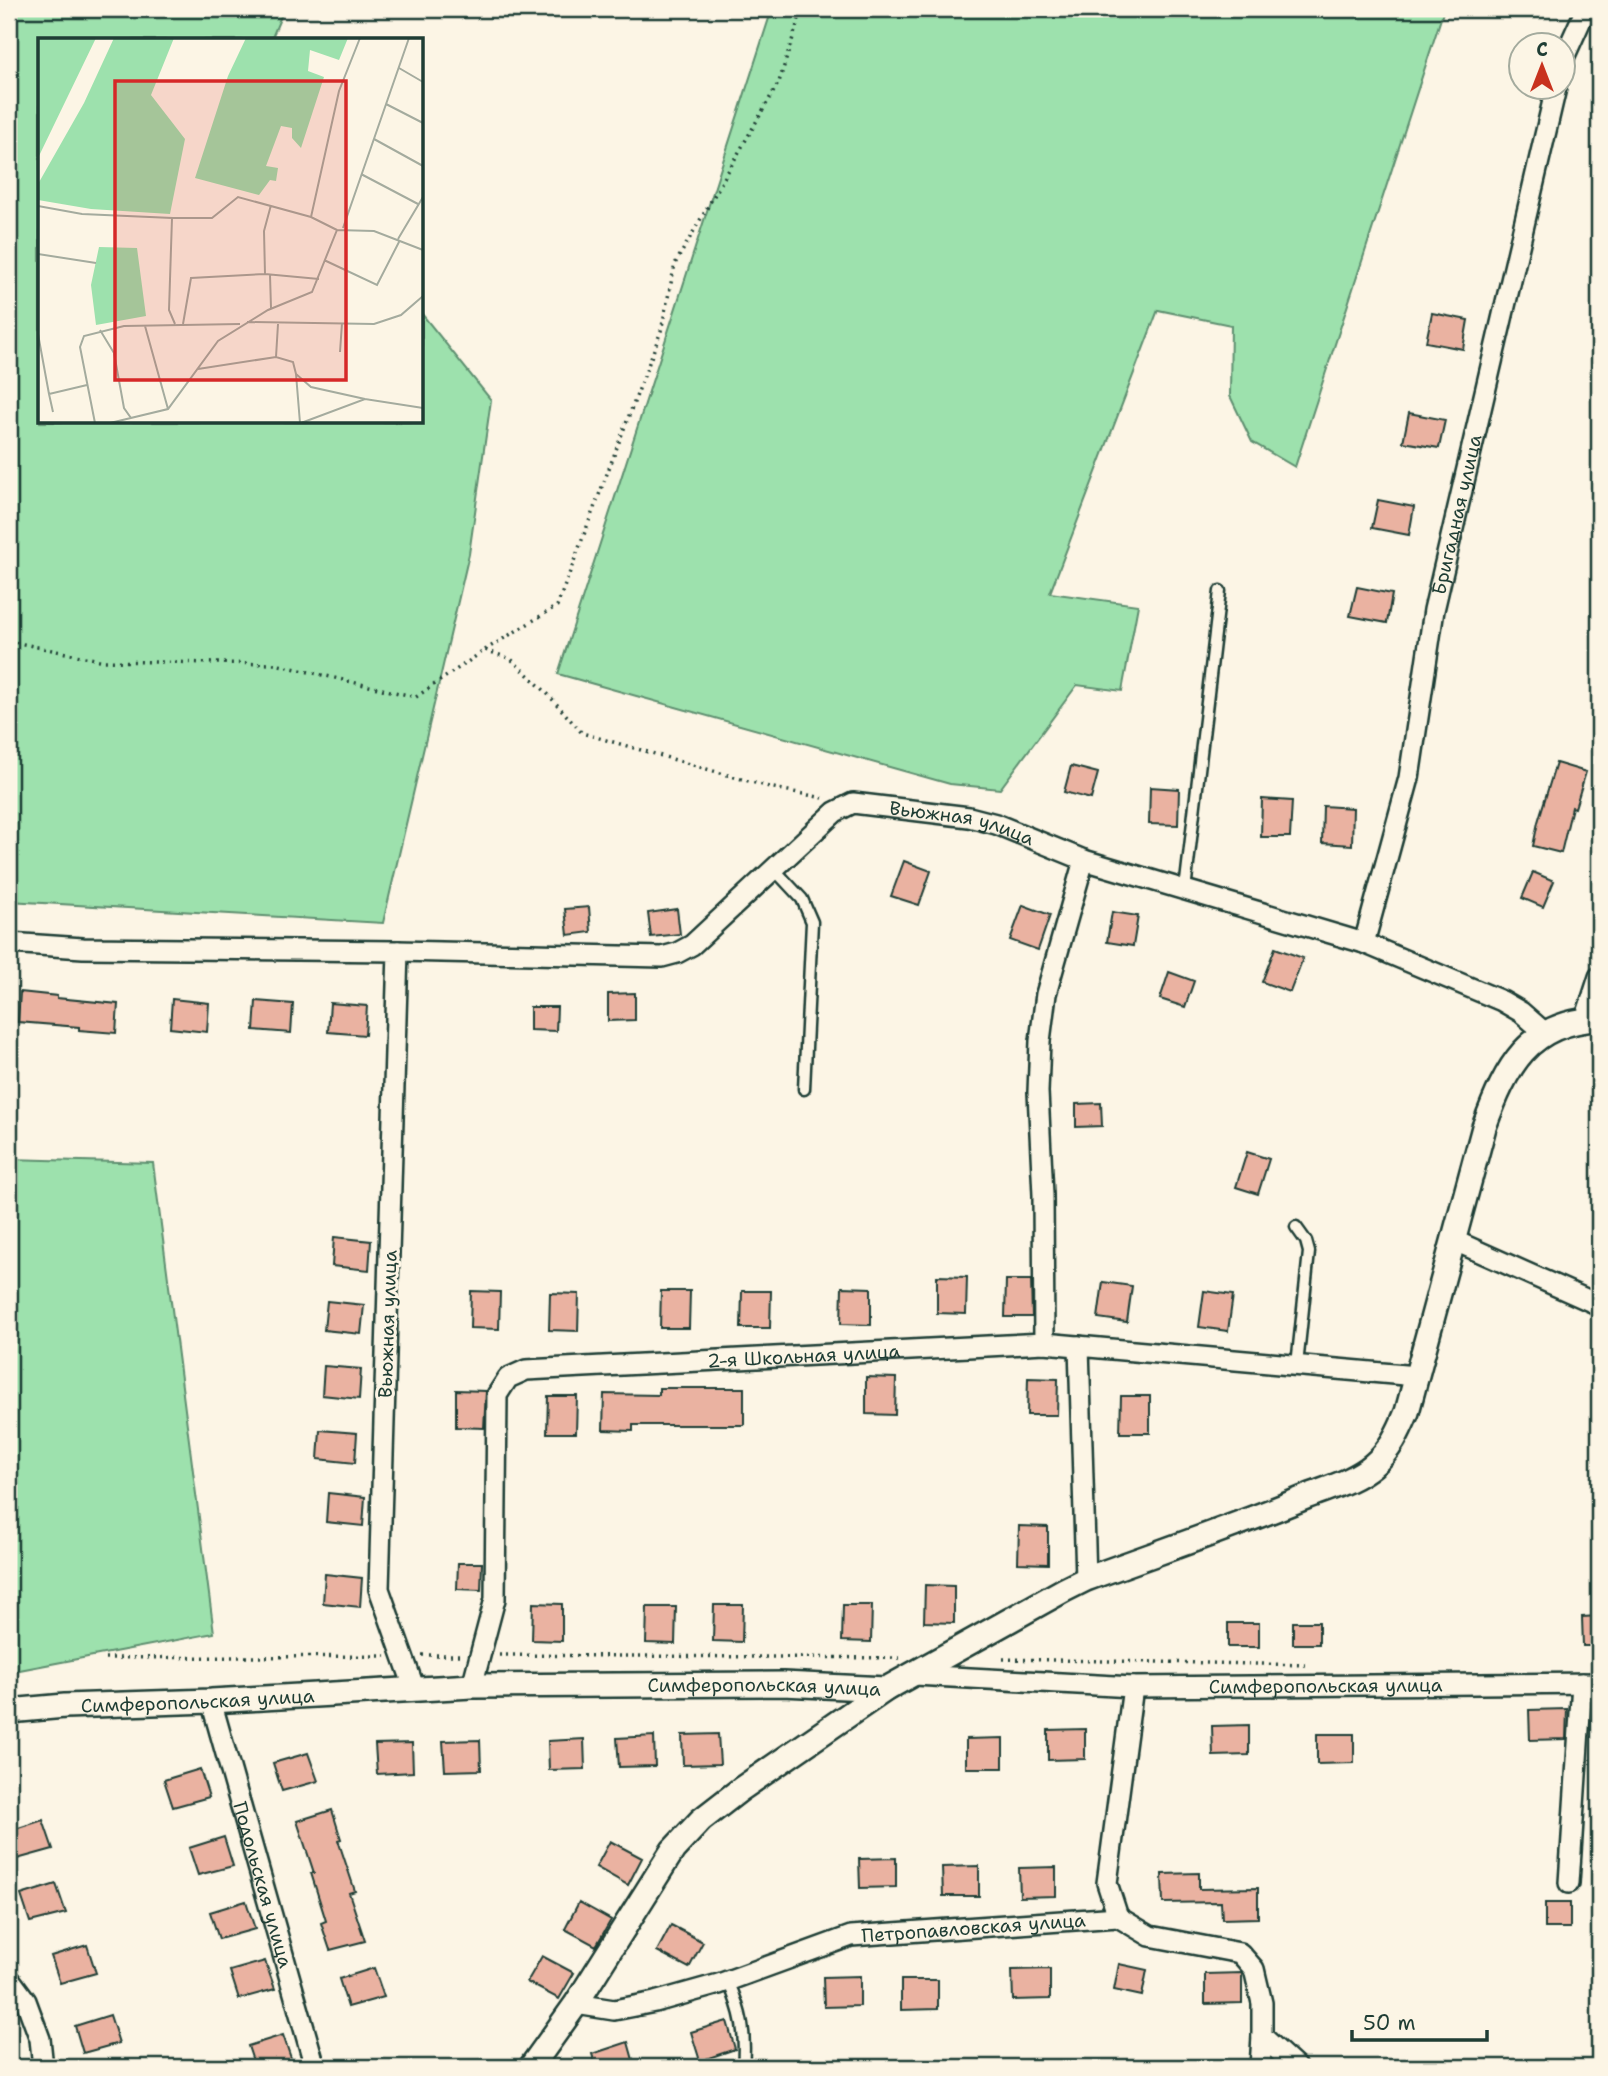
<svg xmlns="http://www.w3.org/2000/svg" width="1608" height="2076" font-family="'Shantell Sans',sans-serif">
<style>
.green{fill:#9de1ad;stroke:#5e8f70;stroke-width:2}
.building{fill:#eab2a1;stroke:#1f3d34;stroke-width:2}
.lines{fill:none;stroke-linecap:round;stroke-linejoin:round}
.service-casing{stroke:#1f3d34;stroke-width:15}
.minor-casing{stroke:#1f3d34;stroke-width:24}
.tertiary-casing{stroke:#1f3d34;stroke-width:28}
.path{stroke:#1f3d34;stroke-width:3.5;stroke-dasharray:2 5;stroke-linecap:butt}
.service{stroke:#fcf5e5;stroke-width:10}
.minor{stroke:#fcf5e5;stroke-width:19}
.tertiary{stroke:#fcf5e5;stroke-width:23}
.labels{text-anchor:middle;stroke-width:6;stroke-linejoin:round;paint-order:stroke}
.street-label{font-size:19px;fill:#1f3d34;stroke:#fcf5e5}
.inset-road{fill:none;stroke:#a4ab9e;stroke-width:2}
.view{fill:#d62828;fill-opacity:0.15;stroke:#d62828;stroke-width:3.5}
.inset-edge{fill:none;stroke:#1f3d34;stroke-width:3.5}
</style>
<rect width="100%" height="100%" fill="#fcf5e5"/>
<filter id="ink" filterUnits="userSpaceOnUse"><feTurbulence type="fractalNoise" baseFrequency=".0143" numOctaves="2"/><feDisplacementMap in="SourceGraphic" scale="14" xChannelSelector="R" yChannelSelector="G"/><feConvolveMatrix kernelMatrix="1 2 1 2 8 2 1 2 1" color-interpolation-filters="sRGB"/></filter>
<g filter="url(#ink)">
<path class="green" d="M9 9H284L271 40H40V422H422V314L491 400 469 554 383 923 9 901Z
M772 9H1444L1295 467 1252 442 1230 396 1231 325 1158 310 1050 593 1138 605 1122 691 1077 685 1000 789 950 784 558 674Z
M9 1159 153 1163 214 1633 9 1672Z"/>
<path class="building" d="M1432 313 1468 320 1463 349 1426 342Z
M1409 413 1445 420 1439 448 1403 442Z
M1378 500 1414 507 1409 535 1372 528Z
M1357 587 1392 594 1387 623 1350 616Z
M1556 763 1586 772 1575 808 1572 807 1561 853 1533 846 1538 822Z
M1071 766 1098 773 1091 799 1064 792Z
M1150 787 1179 789 1178 825 1149 824Z
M1262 799 1292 801 1290 837H1261Z
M1323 806 1353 808 1352 845 1322 843Z
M904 861 931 871 919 905 891 896Z
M1533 872 1554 881 1543 907 1522 898Z
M1023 905 1050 915 1038 950 1010 940Z
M589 907 591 932 568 935 565 909Z
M677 909 680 934 651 937 648 913Z
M1112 912 1138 916 1133 946 1107 942Z
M1275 948 1303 958 1290 992 1262 982Z
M1169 972 1194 981 1185 1007 1160 999Z
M20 992 57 996V998L118 1004 116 1033 79 1030V1027L18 1022Z
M635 993V1020L608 1021V994Z
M172 999 209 1003 207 1032 170 1028Z
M256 1001 293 1004 291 1033 254 1030Z
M330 1003 367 1006 365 1035 328 1032Z
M530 1007H557L556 1031 530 1030Z
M1101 1103 1102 1126 1076 1127V1104Z
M1247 1152 1269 1159 1258 1194 1236 1187Z
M334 1237 371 1241 369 1270 332 1266Z
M937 1276 967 1277 966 1314 937 1313Z
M1006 1280H1031L1032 1317H1005Z
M1103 1282 1132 1286 1127 1322 1098 1318Z
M842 1287 871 1288V1325L841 1324Z
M471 1291 500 1292 499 1329 470 1328Z
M661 1291H690L689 1328H660Z
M742 1291H771L770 1328H741Z
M1204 1291 1233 1295 1228 1331 1199 1327Z
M550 1293 579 1294 578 1331 549 1330Z
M327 1301 364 1305 361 1334 324 1330Z
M324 1366 361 1369 359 1399 322 1395Z
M866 1377 896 1378 895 1415 866 1414Z
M1028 1378 1058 1379 1057 1415H1027Z
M659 1388H744V1425H633V1431L603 1430 604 1394 659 1395Z
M456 1390 486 1391 484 1428 456 1427Z
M548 1396H577L576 1433H547Z
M1121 1396H1150V1433H1120Z
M320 1430 357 1433 355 1463 318 1459Z
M328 1493 365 1497 363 1526 326 1522Z
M1019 1526 1048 1527V1564L1018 1563Z
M458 1563H482L481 1590 457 1589Z
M325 1574 362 1578 360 1607 323 1603Z
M925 1585 954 1586V1623L924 1622Z
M533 1603 562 1604V1641L532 1640Z
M714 1605H743L742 1642 713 1641Z
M843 1605H872L871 1642 842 1641Z
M647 1607H676L675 1644 646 1643Z
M1599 1616V1646H1583L1582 1617Z
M1293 1622H1319V1644H1293Z
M1228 1623H1259V1647H1228Z
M1567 1709 1566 1739 1530 1740 1529 1710Z
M1249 1725V1755L1213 1756 1212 1726Z
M1085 1729V1759L1048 1760V1730Z
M718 1734 720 1764 683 1765 682 1735Z
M1317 1734H1354V1763L1317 1764Z
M654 1736 655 1766 619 1767 617 1738Z
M1003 1738V1768H966V1739Z
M584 1739 585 1769 549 1770 548 1741Z
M480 1740 481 1770 445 1771 443 1741Z
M412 1743 413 1772 377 1774 375 1744Z
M308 1753 318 1781 282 1791 273 1763Z
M200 1769 209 1797 173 1807 164 1780Z
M332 1810 341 1839 338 1840 355 1891 349 1893 365 1941 330 1950 321 1923 326 1921 311 1873H314L297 1821Z
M43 1820 53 1849 17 1859 9 1831Z
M224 1837 233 1866 198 1875 189 1848Z
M610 1841 642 1858 628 1885 596 1867Z
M896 1858V1887L860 1888 859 1859Z
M979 1866V1896H943L942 1867Z
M1056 1867V1896L1020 1897 1019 1868Z
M1199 1873V1889L1258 1888V1918L1222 1919 1221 1902 1163 1903 1162 1874Z
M56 1884 66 1913 30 1922 21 1895Z
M246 1901 255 1929 219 1939 210 1912Z
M579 1902 611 1920 596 1946 565 1929Z
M1545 1903H1570V1928H1545Z
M671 1925 703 1942 689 1968 657 1951Z
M87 1945 96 1973 60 1983 51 1956Z
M542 1956 574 1973 559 1999 527 1982Z
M265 1961 275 1989 239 1999 230 1971Z
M1119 1964 1147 1970 1142 1996 1114 1990Z
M374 1968 384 1997 348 2007 339 1979Z
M1050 1969V1999L1013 2000 1012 1970Z
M1205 1974 1242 1973V2003L1205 2004Z
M860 1976V2006L824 2007 823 1977Z
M901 1980H938V2009L901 2010Z
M110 2015 119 2043 83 2053 75 2026Z
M727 2021 735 2049 700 2061 691 2032Z
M283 2035 293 2064 280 2067H255L248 2046Z
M628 2042 635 2067H596L592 2054Z"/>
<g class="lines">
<defs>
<path id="service" d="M774 869 802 899 812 922 804 1089
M1185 890 1220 591
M1296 1227 1306 1241 1309 1252 1297 1365
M728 1981C742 2012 746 2034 743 2067"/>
<g id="minor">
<path d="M1562 62 1586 9"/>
<path d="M9 943 83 948 398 951 379 1589 415 1690"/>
<path id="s1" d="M1364 943 1409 778 1434 610 1556 88"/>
<path id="s2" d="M398 951 662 957 677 953 692 945 835 812 853 803 969 817 996 824 1084 860 1364 943 1502 1001 1521 1012 1544 1032"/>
<path d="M1585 1020 1599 977"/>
<path d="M1453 1240 1599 1305"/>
<path d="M1044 1343 1043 1195 1038 1092 1040 1041 1046 994 1084 860"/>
<path d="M1079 1346 1086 1579"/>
<path id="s3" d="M915 1675 1133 1687 1599 1683"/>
<path id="s4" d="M472 1686 495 1599 497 1395 508 1378 526 1370 1044 1343 1416 1376"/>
<path id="s5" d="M211 1701 315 2067"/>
<path d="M1569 1883 1582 1683"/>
<path d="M1118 1917 1107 1883 1133 1687"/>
<path d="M9 1978 26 2001 40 2039 43 2067"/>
<path id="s6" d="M576 2004 614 2010 655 2002 719 1984 851 1936 1118 1917 1150 1936 1240 1953 1254 1969 1262 2003V2036L1296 2067"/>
<path d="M1260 2067 1262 2036"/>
</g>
<g id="tertiary">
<path id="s7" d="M9 1711 65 1706 211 1701 472 1686 783 1684 886 1689"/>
<path d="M531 2067 576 2004 673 1850 701 1820 741 1789 886 1689 1064 1590 1086 1579C1159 1552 1234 1527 1306 1497 1328 1488 1354 1481 1373 1465 1390 1451 1399 1431 1407 1412L1484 1127C1506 1067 1528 1022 1599 1019"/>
</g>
</defs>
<use href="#service" class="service-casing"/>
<use href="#minor" class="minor-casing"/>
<use href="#tertiary" class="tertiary-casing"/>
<path class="path" d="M9 641 104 661 275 664 416 697 485 650 511 659 546 692 582 733 769 787 823 798
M485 650 557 606 661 331 675 264 779 82 802 9
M422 1655H463
M499 1655 900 1658
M105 1658 386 1656
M1003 1659 1310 1665"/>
<use href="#service" class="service"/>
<use href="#minor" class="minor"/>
<use href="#tertiary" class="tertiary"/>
</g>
</g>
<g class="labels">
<g class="street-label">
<text dy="7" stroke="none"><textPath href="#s1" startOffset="439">Бригадная улица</textPath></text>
<text dy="7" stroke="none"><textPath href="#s2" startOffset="623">Вьюжная улица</textPath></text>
<text transform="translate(387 1324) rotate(-88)" y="7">Вьюжная улица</text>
<text dy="7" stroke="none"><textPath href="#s4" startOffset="612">2-я Школьная улица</textPath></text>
<text dy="7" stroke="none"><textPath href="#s3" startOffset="411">Симферопольская улица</textPath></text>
<text dy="7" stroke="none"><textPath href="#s7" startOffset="756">Симферопольская улица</textPath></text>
<text dy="7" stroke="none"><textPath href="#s7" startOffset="189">Симферопольская улица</textPath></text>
<text dy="7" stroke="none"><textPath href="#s5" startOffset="191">Подольская улица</textPath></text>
<text dy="7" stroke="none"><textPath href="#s6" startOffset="410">Петропавловская улица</textPath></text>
</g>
</g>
<g transform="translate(38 38)">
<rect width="385" height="385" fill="#fcf5e5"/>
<path d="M0 0H58L0 120ZM76 0H136L113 57 147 101 132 176 53 171 0 162V146L46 65ZM208 0H310L301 22 272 12 270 33 286 39 263 110 254 100V90L243 88 228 128 240 130 238 143 232 142 221 157 157 140 190 38ZM61 209 99 210 108 278 58 287 53 247Z" fill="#9de1ad"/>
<path class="inset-road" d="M361 30 385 44M348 66 385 85M336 101 385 128M323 136 380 166M0 168 44 176 134 180 131 272 137 286M273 179 301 53 322 0M134 180H174L200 159 273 179 299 192M305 190 371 0M360 201 385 159M0 216 58 225M286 222 339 247 362 202M227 236 226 193 233 167M232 237 233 270M209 284 336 286 363 277 385 258M145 286 153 240 227 236 281 241M107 288 130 371M62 292 76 315 86 370 93 380M0 296 11 356M302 314 304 285M238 319 240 286M160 331 238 319 255 324 258 336 273 349 327 361M258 336 262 385M15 374 11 356 49 347M57 385 42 309 46 298 86 288 202 286M72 385 130 371 180 303 230 272 274 254 299 192 336 193 385 212M263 385 327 361 385 370"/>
<path class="view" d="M77 43H308V342H77Z"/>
<rect width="385" height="385" class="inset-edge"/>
</g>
<rect width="1608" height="2076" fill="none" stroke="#fcf5e5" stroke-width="35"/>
<rect x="18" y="18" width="1573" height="2041" fill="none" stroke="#1f3d34" stroke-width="2.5" filter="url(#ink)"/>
<g transform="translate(1542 66)"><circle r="33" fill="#fcf5e5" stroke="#a4ab9e" stroke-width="2"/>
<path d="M0-5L12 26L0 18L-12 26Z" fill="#c8321e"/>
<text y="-10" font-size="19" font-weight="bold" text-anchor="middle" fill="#1f3d34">С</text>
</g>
<path d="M1352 2030v10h135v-10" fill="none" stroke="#1f3d34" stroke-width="3.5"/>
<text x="1363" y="2030" font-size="21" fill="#1f3d34" stroke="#fcf5e5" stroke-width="5" paint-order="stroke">50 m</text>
</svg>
